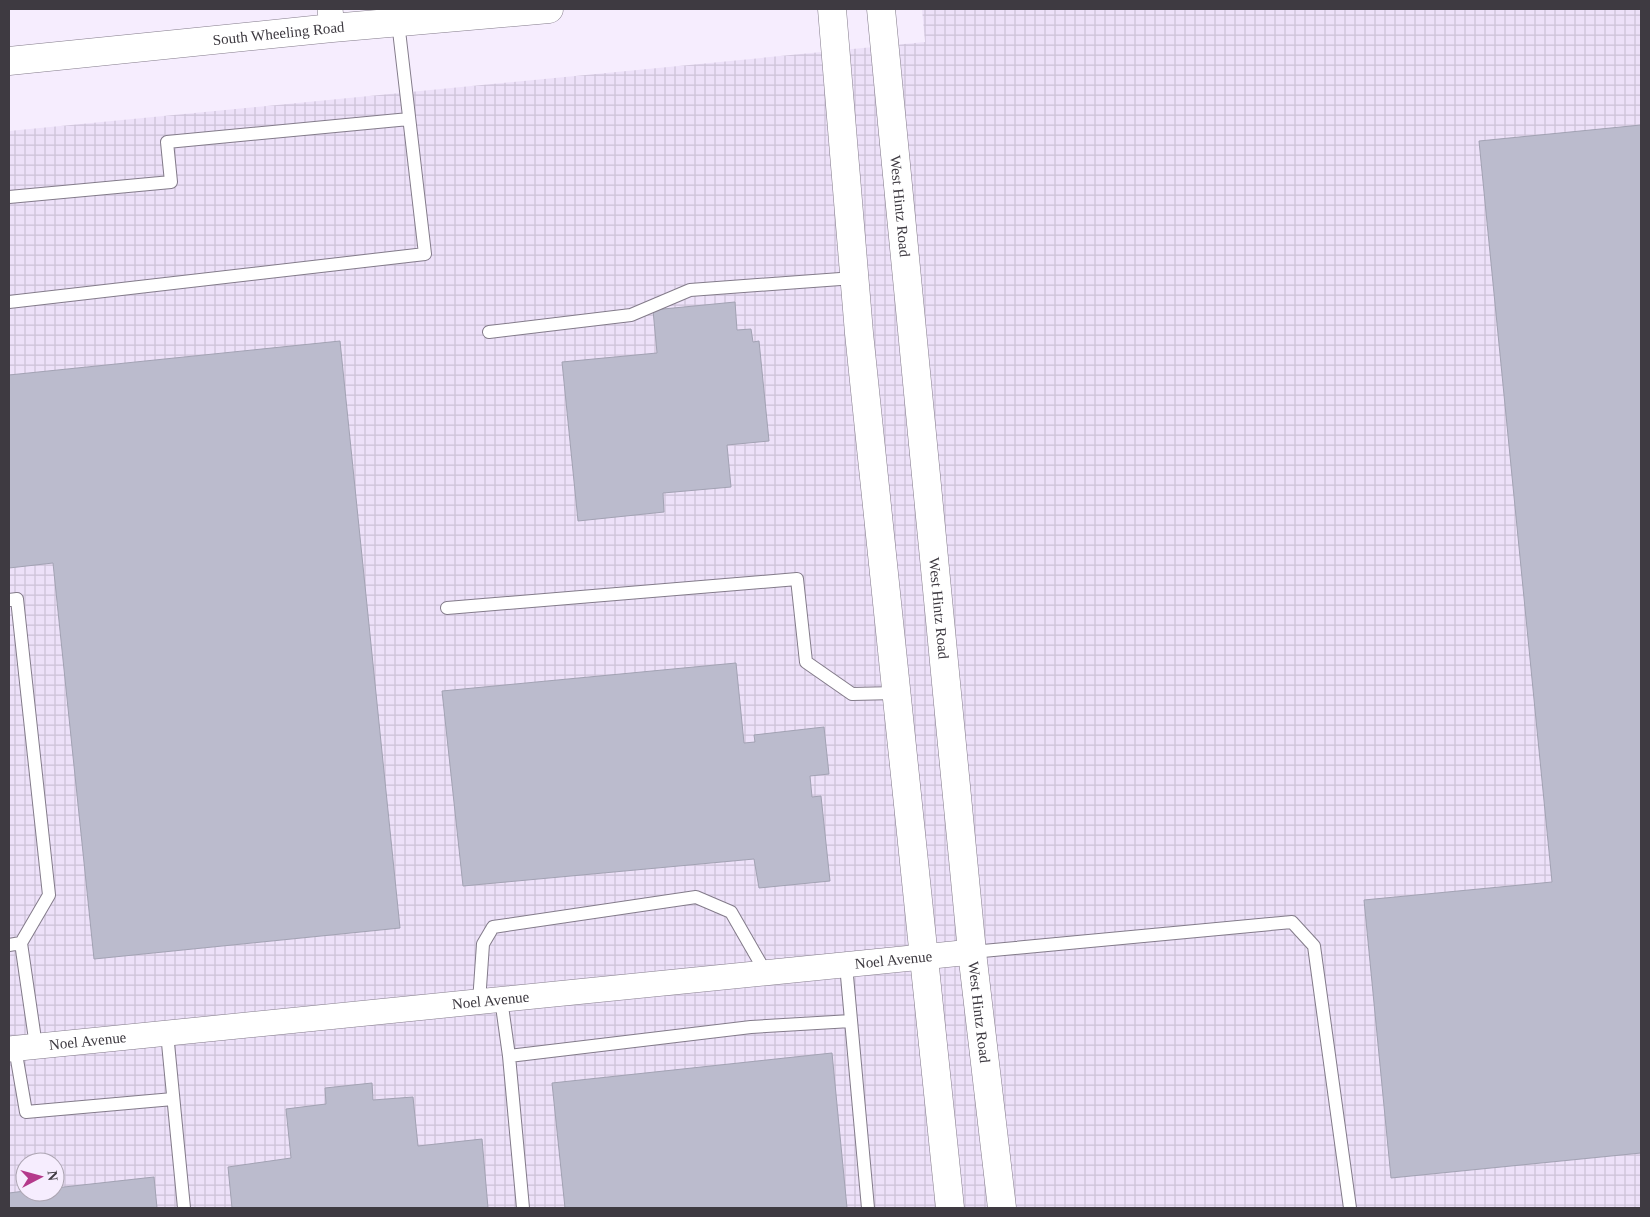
<svg xmlns="http://www.w3.org/2000/svg" width="1650" height="1217" font-family="Georgia,serif">
<style>
.industrial{fill:url(#industrial-grid);fill-rule:evenodd}
.building{fill:#bbbbcd;stroke:#a2a2b3}
.lines{fill:none;stroke-linecap:round;stroke-linejoin:round}
.lane-casing{stroke:#837b8a;stroke-width:14}
.street-casing{stroke:#837b8a;stroke-width:26}
.secondary-casing{stroke:#837b8a;stroke-width:29}
.lane{stroke:#fff;stroke-width:12}
.street{stroke:#fff;stroke-width:25}
.secondary{stroke:#fff;stroke-width:28}
.labels{text-anchor:middle;stroke-width:4;stroke-linejoin:round;paint-order:stroke}
.street-label{font-size:15px;fill:#3e3a41;stroke:#f6edfe}
</style>
<defs>
<pattern id="industrial-grid" width="8" height="8" patternUnits="userSpaceOnUse" patternTransform="scale(1.25)"><rect width="8" height="8" fill="#ede1f9"/><path d="M0 4h8M4 0v8" fill="none" stroke="#ccc2d7"/></pattern>
</defs>
<rect width="100%" height="100%" fill="#f6edfe"/>
<path class="industrial" d="M922 9H1641V1208H9V131L925 42ZM25 1162H55V1192H25Z"/>
<path class="building" d="M1641 125V1153L1391 1178 1364 900 1552 882 1479 141Z
M735 302 737 330 751 329 753 342 759 341 769 441 727 445 731 487 663 493 664 512 578 521 562 362 657 353 653 310Z
M340 341 400 928 94 959 53 563 9 568V375Z
M736 663 744 743 755 742 754 735 824 727 829 774 810 776 812 797 821 796 830 881 759 888 754 859 463 886 442 691Z
M832 1053 847 1208H565L552 1083Z
M372 1083 373 1100 413 1097 418 1146 482 1139 488 1208H232L228 1167 291 1158 286 1109 326 1104 325 1088Z
M154 1177 157 1208H9V1193L25 1191 55 1192V1188Z"/>
<g class="lines">
<defs>
<path id="lane" d="M9 197 171 182 167 142 409 119
M9 302 425 254 398 22
M489 332 631 315 690 290 854 278
M9 600 17 599 49 895 21 943
M447 608 797 579 806 662 852 694 896 693
M9 945 21 943 36 1046
M972 952 1292 922 1314 946 1350 1208
M846 965 868 1208
M501 999 509 1056
M479 1002 483 944 493 927 696 897 731 912 766 973
M167 1033 184 1208
M15 1048 26 1112 173 1099
M523 1208 509 1056 751 1027 851 1021"/>
<g id="street">
<path d="M330 9 332 28"/>
<path id="s1" d="M9 1049 972 952"/>
</g>
<g id="secondary">
<path d="M832 9 859 333 950 1208"/>
<path id="s2" d="M881 9 972 952 1002 1208"/>
<path id="s3" d="M9 61 332 28 549 9"/>
</g>
</defs>
<use href="#lane" class="lane-casing"/>
<use href="#street" class="street-casing"/>
<use href="#secondary" class="secondary-casing"/>
<use href="#lane" class="lane"/>
<use href="#street" class="street"/>
<use href="#secondary" class="secondary"/>
</g>
<g class="labels">
<g class="street-label">
<text dy="5" stroke="none"><textPath href="#s3" startOffset="271">South Wheeling Road</textPath></text>
<text dy="5" stroke="none"><textPath href="#s2" startOffset="198">West Hintz Road</textPath></text>
<text dy="5" stroke="none"><textPath href="#s2" startOffset="602">West Hintz Road</textPath></text>
<text dy="5" stroke="none"><textPath href="#s1" startOffset="889">Noel Avenue</textPath></text>
<text dy="5" stroke="none"><textPath href="#s1" startOffset="484">Noel Avenue</textPath></text>
<text dy="5" stroke="none"><textPath href="#s2" startOffset="1008">West Hintz Road</textPath></text>
<text dy="5" stroke="none"><textPath href="#s1" startOffset="79">Noel Avenue</textPath></text>
</g>
</g>
<rect width="1650" height="1217" fill="none" stroke="#3e3a41" stroke-width="20"/>
<g transform="translate(40 1177) rotate(84)"><circle r="24" fill="#f6edfe" stroke="#aca5b2"/>
<path d="M0-4L9 19L0 12L-9 19Z" fill="#b4398b"/>
<text y="-8" font-size="14" font-weight="bold" text-anchor="middle" fill="#3e3a41">N</text>
</g>
</svg>
